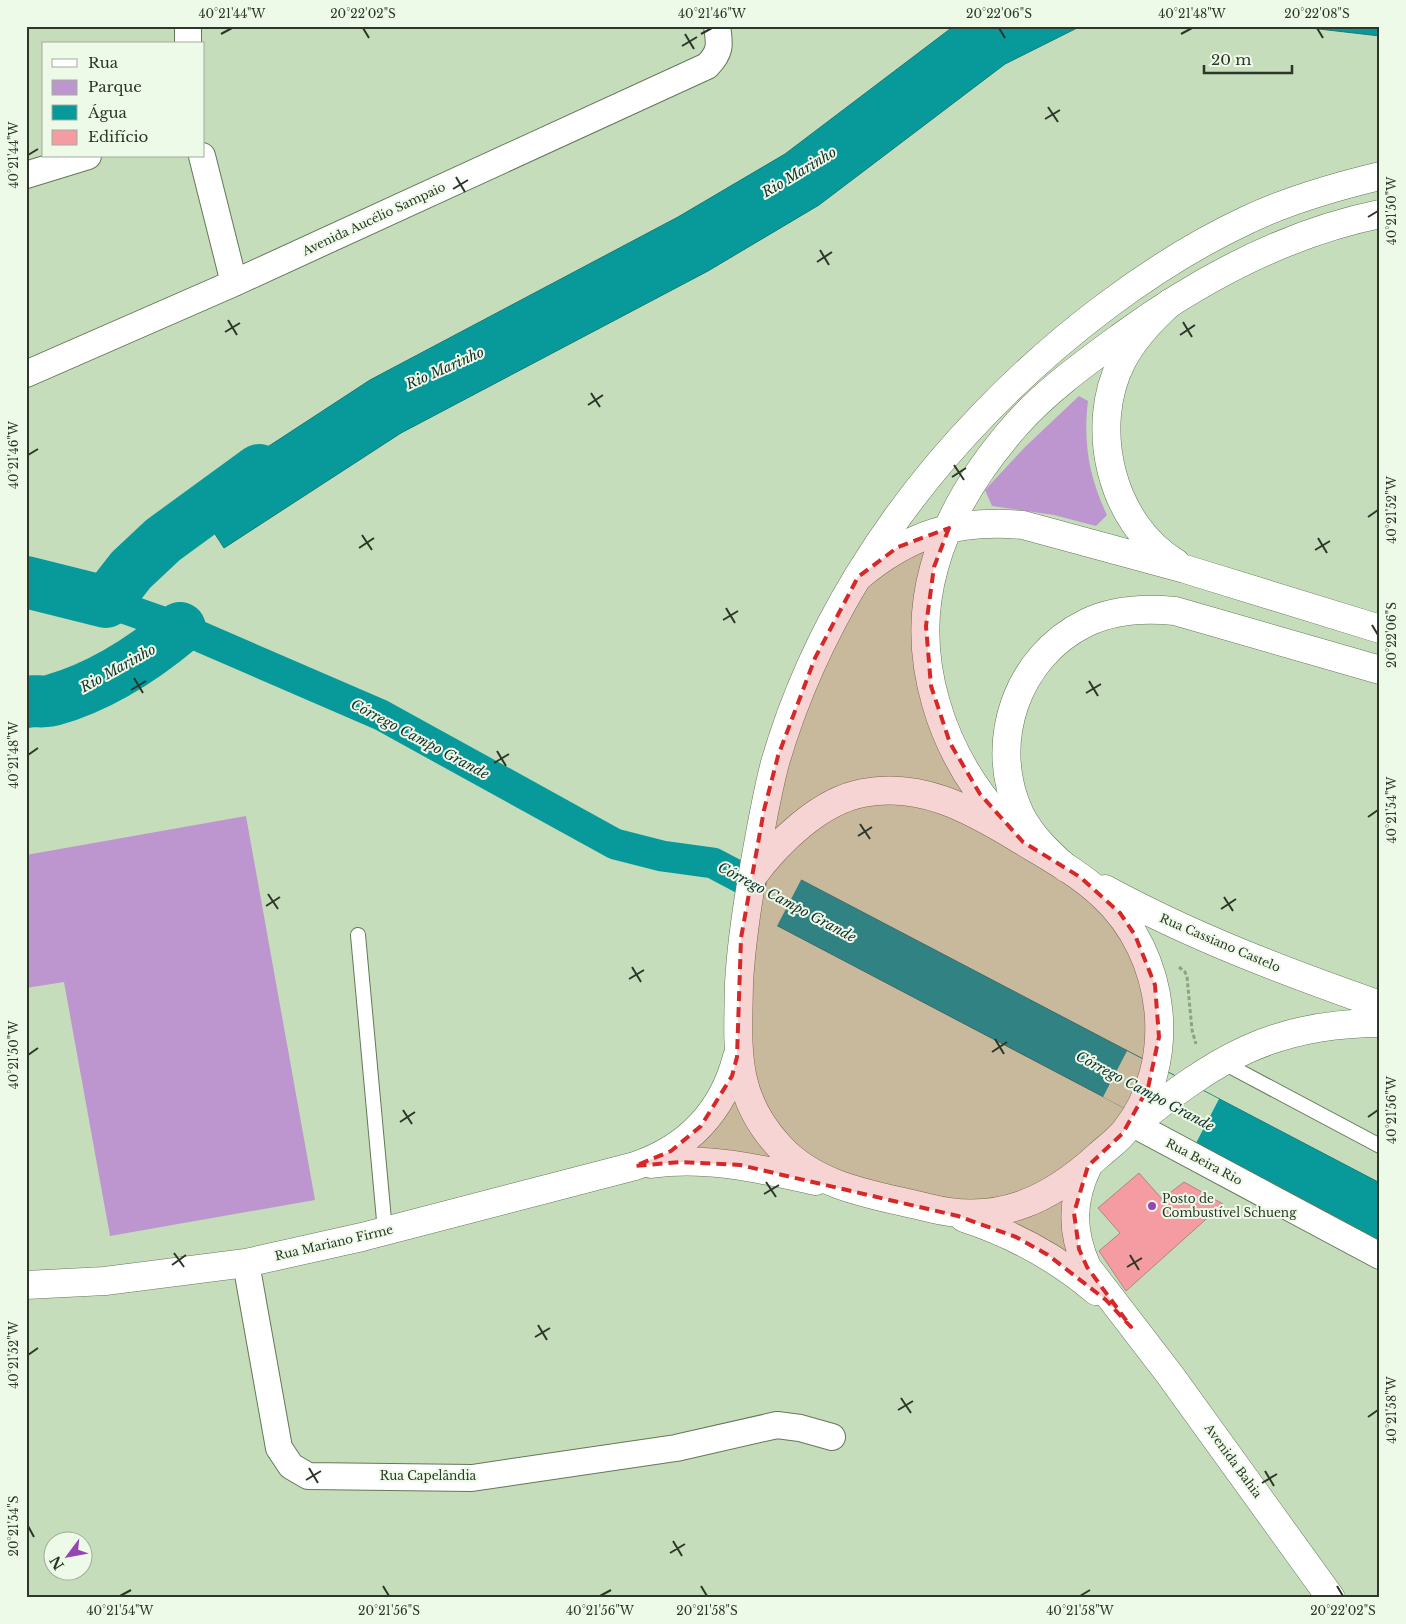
<svg xmlns="http://www.w3.org/2000/svg" width="1406" height="1624" font-family="'Libre Baskerville',serif">
<style>
.green{fill:#be96cf}
.water{fill:#08999a;stroke:#137c78}
.pier{fill:#c5ddba}
.lines{fill:none;stroke-linecap:round;stroke-linejoin:round}
.canal{stroke:#08999a;stroke-width:31}
.river{stroke:#08999a;stroke-width:52}
.building{fill:#f49ca2;stroke:#b08486}
.lane-casing{stroke:#637858;stroke-width:16}
.street-casing{stroke:#637858;stroke-width:28}
.secondary-casing{stroke:#637858;stroke-width:29}
.primary-casing{stroke:#637858;stroke-width:29}
.path{stroke:#8ea186;stroke-width:3;stroke-dasharray:4 2.5;stroke-linecap:butt}
.lane{stroke:#fff;stroke-width:14}
.street{stroke:#fff;stroke-width:26}
.secondary{stroke:#fff;stroke-width:28}
.primary{stroke:#fff;stroke-width:28}
.marked{fill:#d62828;fill-opacity:0.2;stroke:#d62828;stroke-width:4;stroke-dasharray:10 6;stroke-linejoin:round}
.ticks{fill:none;stroke:#2d3729;stroke-width:2}
.poi-dot{fill:#9645b5;stroke:#eefae8;stroke-width:2}
.labels{text-anchor:middle;stroke-width:4;stroke-linejoin:round;paint-order:stroke}
.street-label{font-size:12px;fill:#2d3729;stroke:#eefae8}
.poi-label{font-size:12px;fill:#2d3729;stroke:#eefae8;text-anchor:start}
.water-label{font-size:14px;font-style:italic;fill:#142e2e;stroke:#eefae8}
.neatline{fill:none;stroke:#2d3729;stroke-width:2}
.ticks-label{font-size:12px;text-anchor:middle;fill:#2d3729}
</style>
<rect width="100%" height="100%" fill="#c5ddba"/>
<path class="green" d="M1079 396 1088 401C1083 443 1089 477 1107 515L1096 526 1054 515 992 506 985 490 1025 447Z
M246 816 315 1200 110 1236 64 982 26 988V855Z"/>
<path class="water" d="M954 26H1081L1005 64 819 205 708 271 401 433 224 548 191 497 370 380 678 217 785 154Z
M1293 26H1380V36Z
M725 840 1380 1183V1242L774 924Z"/>
<path class="pier" d="M725 838 802 878 776 928 699 888Z
M1127 1051 1219 1099 1195 1145 1103 1097Z"/>
<g class="lines">
<path class="canal" d="M106 602 180 628 381 715 615 844 662 856 713 863 751 883"/>
<path class="river" d="M26 582 106 602 131 570 163 540 259 470
M26 702C35 700 45 703 53 700 99 687 143 659 180 628"/>
</g>
<path class="building" d="M1139 1173 1162 1199 1184 1182 1223 1204 1126 1291 1099 1251 1120 1233 1098 1208Z"/>
<g class="lines">
<defs>
<path id="lane" d="M358 935 385 1231
M1222 1062 1380 1146"/>
<path id="street" d="M188 44V26
M202 156 234 283
M26 175 88 156
M26 374 234 283 707 66C721 52 720 45 717 26
M1135 1125 1380 1256
M246 1263 279 1448 291 1466 308 1476 472 1478 676 1448 777 1425 800 1428 832 1437"/>
<path id="secondary" d="M1003 821C941 754 909 657 934 568 948 515 980 466 1016 425 1046 391 1085 363 1122 336 1199 280 1286 233 1380 214
M753 876C778 842 820 801 863 793 920 782 968 808 1016 837 1045 855 1078 872 1103 896 1166 954 1180 1062 1125 1131 1118 1140 1108 1147 1099 1155 1049 1201 997 1225 929 1208 877 1195 819 1189 780 1147 732 1096 738 1047 739 983 741 947 746 913 752 878 759 840 765 801 775 763 813 632 889 512 984 414 1056 339 1151 265 1247 220 1289 200 1334 187 1380 176
M1105 889C1193 937 1286 972 1380 1005
M1134 1125C1214 1060 1272 1023 1380 1023
M651 1164C707 1156 761 1169 816 1181
M1088 1166C1071 1200 1071 1232 1087 1267L1170 1375 1331 1598
M964 1218C1013 1234 1056 1257 1096 1291
M26 1285 105 1281 246 1263 362 1237 635 1166C688 1148 723 1111 737 1057"/>
<path id="primary" d="M1170 303C1151 320 1134 338 1122 361 1088 427 1111 524 1176 563
M858 577C909 534 957 519 1023 525L1185 569 1380 629
M1066 868C1048 852 1031 836 1020 814 987 744 1016 657 1086 623 1114 609 1145 608 1175 611L1380 670"/>
</defs>
<use href="#lane" class="lane-casing"/>
<use href="#street" class="street-casing"/>
<use href="#secondary" class="secondary-casing"/>
<use href="#primary" class="primary-casing"/>
<path class="path" d="M1179 967 1185 972 1187 977 1192 1030 1196 1044"/>
<use href="#lane" class="lane"/>
<use href="#street" class="street"/>
<use href="#secondary" class="secondary"/>
<use href="#primary" class="primary"/>
</g>
<path class="marked" d="M949 528 934 567 926 626 931 686 950 743 980 794 1023 842 1080 877 1120 913 1135 935 1155 985 1159 1037 1148 1088 1123 1133 1088 1166 1074 1213 1079 1249 1087 1267 1131 1327 1106 1300 1048 1255 1016 1237 958 1216 740 1165 680 1162 635 1166 671 1151 701 1126 732 1076 737 1057 741 938 764 810 778 756 815 658 858 577 898 547Z"/>
<path class="ticks" d="M363 28 369 38M999 28 1005 38M1317 28 1323 38M221 34 232 28M685 34 694 49M701 34 712 28M1181 34 1192 28M682 46 697 37M1048 107 1058 122M1045 119 1060 110M28 155 38 149M456 177 465 192M453 189 468 180M1368 217 1378 211M820 250 829 265M817 262 832 252M228 320 237 335M1183 322 1192 337M225 332 240 323M1180 335 1195 325M591 393 600 407M588 405 603 395M28 455 38 449M954 465 964 480M952 477 966 468M1368 517 1378 510M362 535 372 550M1318 538 1327 553M359 548 374 538M1315 550 1330 541M726 608 735 623M723 620 738 611M1372 625 1378 635M134 678 143 693M1089 681 1098 696M131 690 146 681M1086 693 1101 684M497 751 506 766M28 755 38 748M494 763 509 754M1368 817 1378 810M860 824 870 839M858 836 872 827M268 894 278 909M1224 897 1233 911M266 906 280 897M1221 909 1236 899M632 967 641 982M629 979 644 970M995 1039 1004 1054M992 1052 1007 1042M28 1055 38 1048M403 1110 412 1124M1368 1117 1378 1110M400 1122 415 1112M766 1182 776 1197M764 1194 779 1185M174 1253 184 1267M1130 1255 1139 1270M172 1265 186 1255M1127 1267 1142 1258M538 1325 547 1340M535 1337 550 1328M28 1355 38 1348M901 1398 911 1413M898 1410 913 1401M1368 1417 1378 1410M309 1468 318 1483M1265 1471 1274 1486M306 1480 321 1471M1262 1483 1277 1474M28 1526 34 1537M673 1541 682 1556M670 1553 685 1544M383 1586 389 1596M701 1586 707 1596M1337 1586 1343 1596M120 1596 131 1590M600 1596 611 1590M1080 1596 1090 1590"/>
<circle class="poi-dot" cx="1152" cy="1206" r="5"/>
<g class="labels">
<g class="street-label">
<text transform="translate(374 219) rotate(-25)" y="4">Avenida Aucélio Sampaio</text>
<text transform="translate(1220 943) rotate(23)" y="4">Rua Cassiano Castelo</text>
<text transform="translate(1204 1162) rotate(28)" y="4">Rua Beira Rio</text>
<text transform="translate(334 1243) rotate(-13)" y="4">Rua Mariano Firme</text>
<text transform="translate(1233 1461) rotate(54)" y="4">Avenida Bahia</text>
<text x="428" y="1480">Rua Capelândia</text>
</g>
<g class="poi-label">
<text x="1162" y="1203">Posto de<tspan x="1162" dy="14">Combustível Schueng</tspan></text>
</g>
<g class="water-label">
<text transform="translate(799 172) rotate(-31)" y="5">Rio Marinho</text>
<text transform="translate(445 368) rotate(-24)" y="5">Rio Marinho</text>
<text transform="translate(118 668) rotate(-29)" y="5">Rio Marinho</text>
<text transform="translate(420 739) rotate(28)" y="5">Córrego Campo Grande</text>
<text transform="translate(787 902) rotate(28)" y="5">Córrego Campo Grande</text>
<text transform="translate(1145 1091) rotate(28)" y="5">Córrego Campo Grande</text>
</g>
</g>
<rect width="1406" height="1624" fill="none" stroke="#eefae8" stroke-width="55"/>
<rect x="42" y="42" width="162" height="115" fill="#eefae8" stroke="#a1ac9c"/>
<rect x="52" y="59" width="25" height="8" fill="#ffffff" stroke="#a1ac9c"/>
<text x="88" y="68" font-size="15" fill="#2d3729">Rua</text>
<rect x="52" y="80" width="25" height="15" fill="#be96cf" stroke="#a1ac9c"/>
<text x="88" y="92" font-size="15" fill="#2d3729">Parque</text>
<rect x="52" y="105" width="25" height="15" fill="#08999a" stroke="#a1ac9c"/>
<text x="88" y="118" font-size="15" fill="#2d3729">Água</text>
<rect x="52" y="130" width="25" height="15" fill="#f49ca2" stroke="#a1ac9c"/>
<text x="88" y="142" font-size="15" fill="#2d3729">Edifício</text>
<g transform="translate(68 1556) rotate(238)"><circle r="24" fill="#eefae8" stroke="#a1ac9c"/>
<path d="M0-4L9 19L0 12L-9 19Z" fill="#9645b5"/>
<text y="-8" font-size="14" font-weight="bold" text-anchor="middle" fill="#2d3729">N</text>
</g>
<path d="M1204 65v8h88v-8" fill="none" stroke="#2d3729" stroke-width="2.5"/>
<text x="1211" y="65" font-size="15" fill="#2d3729" stroke="#eefae8" stroke-width="4" paint-order="stroke">20 m</text>
<rect x="28" y="28" width="1350" height="1568" class="neatline"/>
<g class="ticks-label">
<text x="232" y="18">40°21'44"W</text>
<text x="363" y="18">20°22'02"S</text>
<text x="712" y="18">40°21'46"W</text>
<text x="999" y="18">20°22'06"S</text>
<text x="1192" y="18">40°21'48"W</text>
<text x="1317" y="18">20°22'08"S</text>
<text transform="translate(14 155) rotate(-90)" y="4">40°21'44"W</text>
<text transform="translate(1392 211) rotate(-90)" y="4">40°21'50"W</text>
<text transform="translate(14 455) rotate(-90)" y="4">40°21'46"W</text>
<text transform="translate(1392 510) rotate(-90)" y="4">40°21'52"W</text>
<text transform="translate(1392 635) rotate(-90)" y="4">20°22'06"S</text>
<text transform="translate(14 755) rotate(-90)" y="4">40°21'48"W</text>
<text transform="translate(1392 810) rotate(-90)" y="4">40°21'54"W</text>
<text transform="translate(14 1055) rotate(-90)" y="4">40°21'50"W</text>
<text transform="translate(1392 1110) rotate(-90)" y="4">40°21'56"W</text>
<text transform="translate(14 1355) rotate(-90)" y="4">40°21'52"W</text>
<text transform="translate(1392 1410) rotate(-90)" y="4">40°21'58"W</text>
<text transform="translate(14 1526) rotate(-90)" y="4">20°21'54"S</text>
<text x="120" y="1615">40°21'54"W</text>
<text x="389" y="1615">20°21'56"S</text>
<text x="600" y="1615">40°21'56"W</text>
<text x="707" y="1615">20°21'58"S</text>
<text x="1080" y="1615">40°21'58"W</text>
<text x="1343" y="1615">20°22'02"S</text>
</g>
</svg>
